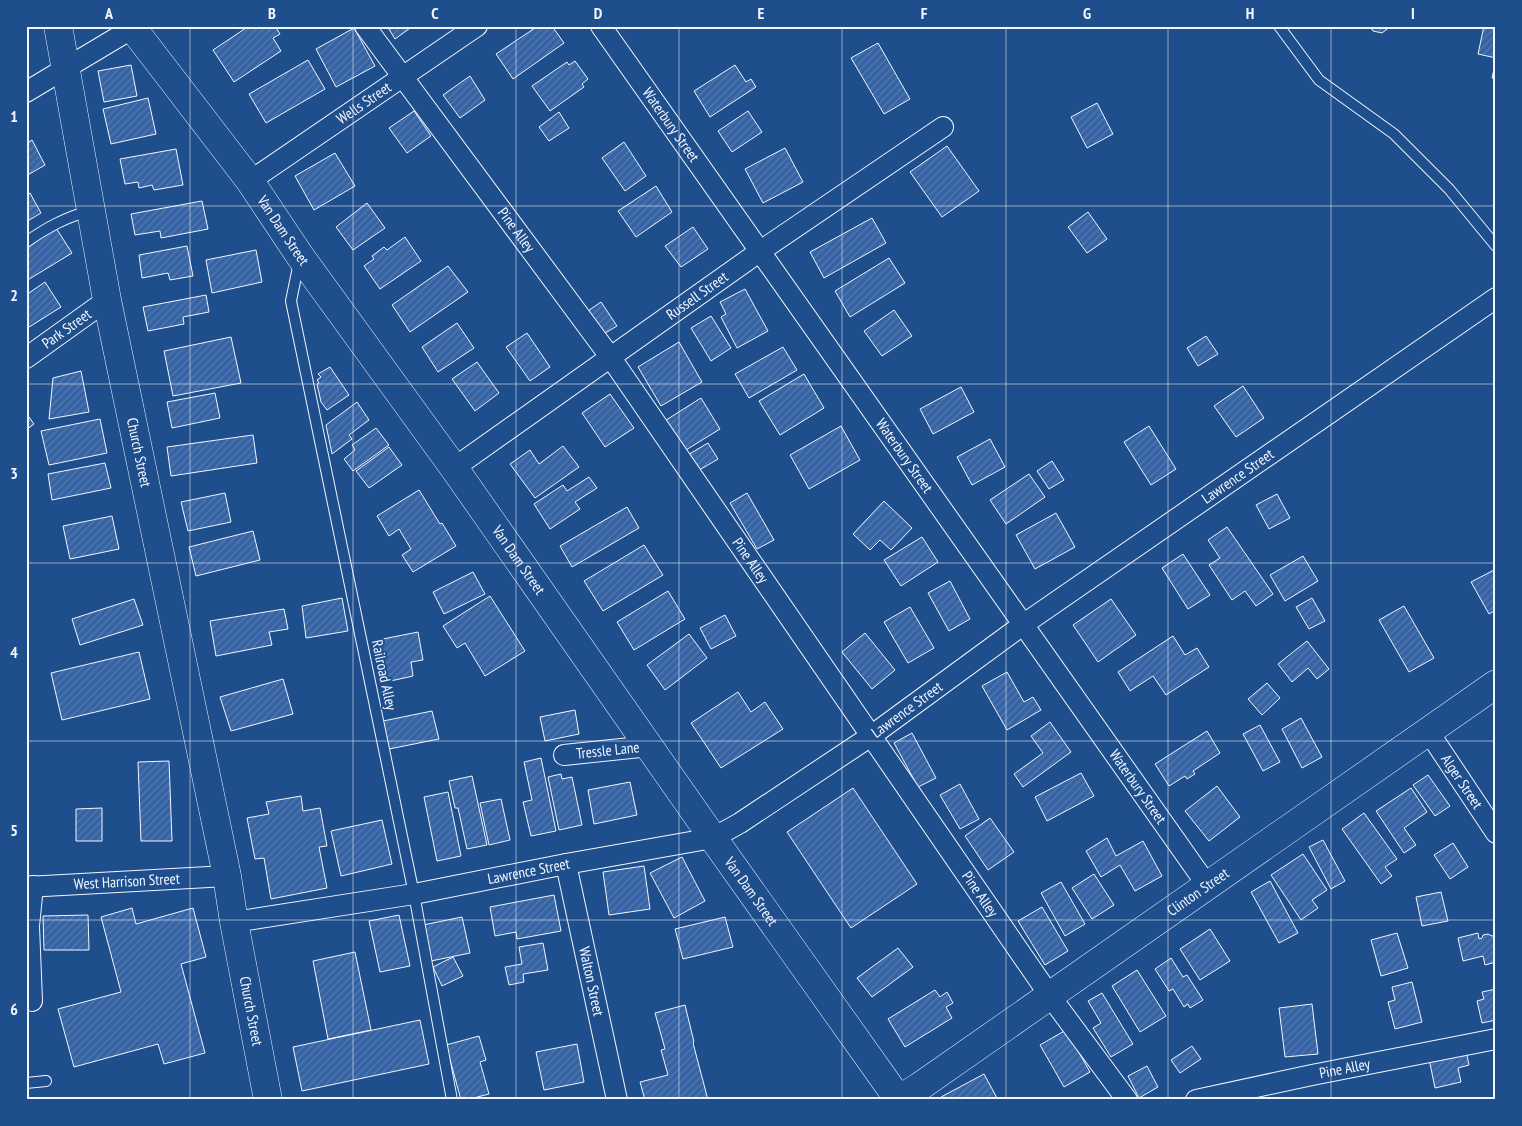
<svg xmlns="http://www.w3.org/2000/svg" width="1522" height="1126" font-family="'PT Sans Narrow',sans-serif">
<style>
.building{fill:url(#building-hatch);stroke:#f2f6ff}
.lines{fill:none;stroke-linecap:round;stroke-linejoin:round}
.lane-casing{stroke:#f2f6ff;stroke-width:12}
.street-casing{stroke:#f2f6ff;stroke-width:22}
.secondary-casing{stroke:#f2f6ff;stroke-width:29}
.lane{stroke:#1f4e8c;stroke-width:10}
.street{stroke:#1f4e8c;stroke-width:20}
.secondary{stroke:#1f4e8c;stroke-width:28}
.grid{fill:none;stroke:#f2f6ff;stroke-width:1;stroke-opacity:0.55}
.labels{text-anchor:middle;stroke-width:4;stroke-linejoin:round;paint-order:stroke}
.street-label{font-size:15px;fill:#f2f6ff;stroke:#1f4e8c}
.neatline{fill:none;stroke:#f2f6ff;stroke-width:2}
.grid-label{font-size:16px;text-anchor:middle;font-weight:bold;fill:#f2f6ff}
</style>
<defs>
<pattern id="building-hatch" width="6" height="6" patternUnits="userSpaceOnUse" patternTransform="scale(1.25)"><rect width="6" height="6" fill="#3563a3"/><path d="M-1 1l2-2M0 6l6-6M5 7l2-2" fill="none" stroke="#537ab1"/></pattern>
</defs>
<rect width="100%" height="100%" fill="#1f4e8c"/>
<path class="building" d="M249 26H275L280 34 273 38 281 51 234 82 213 50Z
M387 26H413L395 39Z
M538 26H552L564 43 513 79 496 54Z
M1369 26H1391L1382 33 1373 31Z
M1484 26H1496V58L1478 54Z
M354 28 375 66 336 87 316 49Z
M878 43 910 99 884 114 851 58Z
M308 60 325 89 266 123 249 94Z
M1496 60V78H1492Z
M575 61 588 79 582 84 584 87 550 111 532 86 567 62 569 65Z
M131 65 137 96 104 102 98 71Z
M735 65 746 82 751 79 756 87 710 117 694 91Z
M470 76 485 100 460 118 443 95Z
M148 98 156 134 111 144 103 109Z
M1097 103 1113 134 1087 148 1071 117Z
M414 111 431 136 407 153 389 128Z
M748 111 762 132 732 152 718 131Z
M559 112 569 128 549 141 539 127Z
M32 140 45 165 26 176V144Z
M624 142 646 176 625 191 602 158Z
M947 146 979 191 942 217 910 172Z
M785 148 803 182 763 203 745 169Z
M176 149 183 185 154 190 152 185 139 188 138 182 125 184 120 159Z
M335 153 355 186 314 210 295 176Z
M656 186 672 212 636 237 618 211Z
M30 193 41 213 26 222V195Z
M202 201 208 229 161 238 160 231 135 235 131 214Z
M367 203 385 228 353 250 336 227Z
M1088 212 1107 239 1087 253 1068 227Z
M872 218 886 243 824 278 810 252Z
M693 227 708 249 681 267 665 246Z
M56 228 72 253 26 281V248Z
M405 237 421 261 380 289 364 266 374 259 372 256 384 247 387 250Z
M187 246 193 276 170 280 168 273 142 278 139 255Z
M256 250 262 282 212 293 206 260Z
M889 258 905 283 850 317 835 291Z
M448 266 468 292 410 332 392 305Z
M45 282 61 307 26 329V295Z
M745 289 768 331 737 348 721 317 726 314 720 302Z
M206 295 209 312 183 317 184 324 148 331 143 307Z
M601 302 617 326 600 336 585 313Z
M894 310 912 336 882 356 864 331Z
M711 316 731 348 711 361 691 328Z
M457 323 474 348 438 372 422 347Z
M527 333 550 367 530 381 506 347Z
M1206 336 1218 354 1198 366 1187 348Z
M231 337 241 383 173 396 164 351Z
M679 342 702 382 661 406 638 367Z
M783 347 797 370 749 398 735 374Z
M477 362 499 393 475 411 452 379Z
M330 367 349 395 327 410 321 402 317 384 319 383 317 380 321 377 318 374Z
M81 371 89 412 49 419 53 378Z
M804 374 824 408 780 435 759 401Z
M1243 386 1264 418 1236 437 1214 406Z
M961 387 974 412 933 434 920 409Z
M215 393 220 418 172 428 167 402Z
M610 394 634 428 605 447 582 413Z
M701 398 720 429 681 453 663 422Z
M357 402 369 420 349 435 352 439 332 454 326 425Z
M26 413 34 424 26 430Z
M100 419 107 453 49 465 41 431Z
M841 426 860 460 809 489 790 455Z
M1149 426 1176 469 1151 485 1124 442Z
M376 428 389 445 353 471 344 459 355 450 352 445Z
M253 435 257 463 171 476 167 447Z
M990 439 1005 467 972 485 957 457Z
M708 443 718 459 696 472 686 456Z
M563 446 579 467 535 498 510 464 530 450 539 464Z
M389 447 402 465 369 488 356 471Z
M1052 461 1064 480 1049 489 1037 471Z
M105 463 111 488 52 500 48 474Z
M1029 474 1045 497 1006 524 990 500Z
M589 477 597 488 575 502 580 509 550 529 534 504 563 485 567 491Z
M419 490 440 524 442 523 456 546 413 572 402 555 411 549 399 529 389 536 377 516Z
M225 493 231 522 188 531 181 502Z
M747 493 774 540 757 549 730 503Z
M1277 494 1290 518 1269 529 1256 505Z
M884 501 912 528 891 550 880 540 870 550 853 534Z
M627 507 639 528 572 567 560 546Z
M1056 513 1075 547 1035 569 1016 535Z
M112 516 119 549 70 559 63 526Z
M1227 527 1273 594 1256 606 1245 591 1232 600 1209 565 1220 558 1208 540Z
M253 531 260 560 196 576 189 547Z
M922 537 938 562 901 586 884 560Z
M644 545 663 575 603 611 584 581Z
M1183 554 1210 595 1188 609 1162 568Z
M1303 556 1318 581 1285 601 1270 575Z
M1496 569V610L1489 614 1471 582Z
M473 572 485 594 444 614 433 592Z
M950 581 970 619 949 631 928 593Z
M668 591 685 619 634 650 617 622Z
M490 596 525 651 485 676 465 643 457 648 443 626Z
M342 598 348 631 306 638 302 606Z
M1312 598 1325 621 1309 629 1296 607Z
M134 599 143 625 80 645 72 619Z
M1111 599 1136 635 1098 662 1073 625Z
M1404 606 1434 658 1409 672 1379 620Z
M910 607 934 648 908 663 884 622Z
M284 609 288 629 269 632 272 645 216 656 210 621Z
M725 615 736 636 711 649 700 628Z
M418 632 423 660 411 662 413 676 386 682 378 640Z
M865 633 895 670 872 689 842 652Z
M689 634 707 658 665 690 647 665Z
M1173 636 1185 655 1197 648 1209 667 1166 695 1153 676 1130 691 1118 672Z
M1307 641 1329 669 1317 679 1308 668 1292 682 1278 664Z
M139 652 150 699 62 720 51 673Z
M1007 672 1024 702 1033 697 1041 710 1007 730 982 686Z
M283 679 293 714 231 731 220 697Z
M1267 683 1280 698 1262 715 1248 699Z
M738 692 751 712 765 702 783 729 721 768 691 723Z
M575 710 579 734 545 741 540 717Z
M432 711 439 739 389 749 383 721Z
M1301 718 1322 757 1302 768 1282 729Z
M1050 722 1071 752 1023 787 1014 774 1043 753 1031 736Z
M1260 725 1280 762 1263 771 1243 734Z
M1207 731 1220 753 1193 771 1195 774 1187 779 1185 776 1169 786 1155 764Z
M912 733 936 778 918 787 894 743Z
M541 758 556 831 531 836 523 802 532 800 524 762Z
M169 761 172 841H141L138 762Z
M1081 773 1094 796 1047 821 1035 797Z
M561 774 562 779 572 777 582 825 559 830 548 777Z
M1428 775 1450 806 1435 816 1413 785Z
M472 776 487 845 467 849 458 808H455L449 781Z
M630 782 637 815 594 824 588 790Z
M960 784 979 819 960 829 940 795Z
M1217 786 1240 817 1209 841 1185 811Z
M853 788 917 884 851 928 787 832Z
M1411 788 1427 812 1404 828 1416 845 1404 853 1376 811Z
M448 792 461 856 437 861 424 797Z
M301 796 303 811 320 808 327 846 319 847 327 888 271 899 264 858 255 859 247 818 269 814 266 802Z
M501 799 510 840 489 845 480 803Z
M102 808V841H76V809Z
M1364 813 1397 859 1385 867 1392 876 1381 884 1342 829Z
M990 818 1014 852 988 870 965 836Z
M382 820 392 864 341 876 331 831Z
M1107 838 1116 856 1143 841 1162 876 1135 891 1120 865 1101 877 1086 851Z
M1323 840 1345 881 1331 889 1309 847Z
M1453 843 1468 867 1450 879 1434 855Z
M1303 854 1327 890 1312 900 1318 908 1301 920 1271 875Z
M682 857 705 901 674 918 650 873Z
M644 866 650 909 609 915 603 872Z
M1094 874 1114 905 1092 919 1072 888Z
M1270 881 1298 933 1279 943 1251 892Z
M1061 882 1085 924 1065 936 1041 893Z
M1441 892 1448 921 1422 926 1416 897Z
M554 895 561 931 517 939 516 932 495 936 490 907Z
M1042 907 1068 951 1045 965 1018 921Z
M132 908 136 924 193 908 206 957 181 964 205 1053 164 1064 158 1044 74 1067 58 1009 121 992 101 917Z
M88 915 89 950H44L43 916Z
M399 915 410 966 380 972 369 921Z
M462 917 470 953 431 961 423 925Z
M725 917 733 947 683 959 675 929Z
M1210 929 1230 961 1200 980 1180 949Z
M1397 933 1408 968 1381 976 1371 940Z
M1478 933 1479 939 1482 938 1483 935 1488 934 1492 936 1496 935V962L1485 965 1483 956 1463 961 1458 938Z
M543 943 548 970 523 974 524 982 509 985 505 967 522 964 519 947Z
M898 948 913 967 872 997 857 978Z
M355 952 371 1030 328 1039 313 961Z
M453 957 463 976 442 986 433 967Z
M1171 958 1183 977 1187 975 1203 1000 1190 1008 1188 1004 1184 1007 1173 989 1169 991 1155 969Z
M1137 970 1166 1016 1140 1032 1112 986Z
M1412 982 1422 1022 1395 1029 1388 1002 1395 1000 1392 987Z
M1496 989V1020L1482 1023 1477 1001 1484 999 1482 992Z
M935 990 940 997 947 992 953 1003 946 1007 952 1018 905 1047 888 1019Z
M1102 993 1133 1044 1111 1057 1093 1028 1101 1023 1088 1001Z
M1312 1004 1318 1054 1285 1057 1279 1008Z
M685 1005 694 1042 693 1043 708 1100H645L640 1082 668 1075 661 1050 665 1049 655 1013Z
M420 1020 429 1064 302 1091 293 1047Z
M1066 1030 1090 1072 1064 1087 1040 1045Z
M479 1036 486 1060 480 1062 489 1094 466 1100H461L446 1045Z
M577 1044 584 1082 544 1090 536 1052Z
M1192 1046 1201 1059 1180 1073 1171 1060Z
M1465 1046 1469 1065 1458 1068 1461 1082 1435 1088 1428 1054Z
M1147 1066 1158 1087 1139 1098 1128 1076Z
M984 1074 997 1098 994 1100H943L941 1097Z"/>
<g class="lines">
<defs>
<path id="lane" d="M1279 26 1319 80 1394 134 1449 189 1496 246
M26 242C48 227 64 218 89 211
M299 262 291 301 414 894 452 1100
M26 1083 46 1081"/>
<g id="street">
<path id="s1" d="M365 26 611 358 1050 996 1127 1100"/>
<path id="s2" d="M601 26 1207 885"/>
<path d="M26 92 133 28"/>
<path id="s3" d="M250 181 477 26"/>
<path id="s4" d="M26 358 107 300"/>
<path id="s5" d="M454 468 759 252 943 127"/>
<path id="s6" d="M1428 731 1496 833"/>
<path id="s7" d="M564 755 650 746"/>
<path id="s8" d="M566 864 617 1100"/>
<path id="s9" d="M26 887 227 876"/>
<path id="s10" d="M234 922 414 894 566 864 713 838 740 823 871 736 1024 624 1496 298"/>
<path d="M32 1001 29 926 33 886"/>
<path id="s11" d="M1196 1100 1312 1075 1496 1039"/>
</g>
<g id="secondary">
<path id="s12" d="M58 26 107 300 227 876 234 922 268 1100"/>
<path id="s13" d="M131 26 250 181 300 256 454 468 713 838 899 1100"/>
<path id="s14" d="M898 1100 919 1087 1496 684"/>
</g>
</defs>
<use href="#lane" class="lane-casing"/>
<use href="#street" class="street-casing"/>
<use href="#secondary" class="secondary-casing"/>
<use href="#lane" class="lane"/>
<use href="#street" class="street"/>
<use href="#secondary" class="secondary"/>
</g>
<path class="grid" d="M190 26V1100M353 26V1100M516 26V1100M679 26V1100M842 26V1100M1006 26V1100M1168 26V1100M1331 26V1100M26 206H1496M26 384H1496M26 563H1496M26 741H1496M26 920H1496"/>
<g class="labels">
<g class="street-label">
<text dy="5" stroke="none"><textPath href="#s3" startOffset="138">Wells Street</textPath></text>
<text dy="5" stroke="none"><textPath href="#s2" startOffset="121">Waterbury Street</textPath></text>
<text dy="5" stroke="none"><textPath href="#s1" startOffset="254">Pine Alley</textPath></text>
<text dy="5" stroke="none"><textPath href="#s13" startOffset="255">Van Dam Street</textPath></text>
<text dy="5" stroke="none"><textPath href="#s5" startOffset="298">Russell Street</textPath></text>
<text dy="5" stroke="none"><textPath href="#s4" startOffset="50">Park Street</textPath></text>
<text dy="5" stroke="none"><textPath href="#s12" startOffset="434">Church Street</textPath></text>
<text dy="5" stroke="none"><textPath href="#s2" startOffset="526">Waterbury Street</textPath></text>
<text dy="5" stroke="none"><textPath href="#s10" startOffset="1124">Lawrence Street</textPath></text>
<text dy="5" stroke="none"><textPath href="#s13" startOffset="660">Van Dam Street</textPath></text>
<text dy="5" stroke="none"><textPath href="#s1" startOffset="659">Pine Alley</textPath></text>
<text transform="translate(384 675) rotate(78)" y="5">Railroad Alley</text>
<text dy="5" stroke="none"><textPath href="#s10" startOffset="719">Lawrence Street</textPath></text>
<text dy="5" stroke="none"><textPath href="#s7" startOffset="44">Tressle Lane</textPath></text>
<text dy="5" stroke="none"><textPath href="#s6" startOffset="61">Alger Street</textPath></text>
<text dy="5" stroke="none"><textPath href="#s2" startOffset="931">Waterbury Street</textPath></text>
<text dy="5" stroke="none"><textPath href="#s10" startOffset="299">Lawrence Street</textPath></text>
<text dy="5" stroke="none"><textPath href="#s9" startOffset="101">West Harrison Street</textPath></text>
<text dy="5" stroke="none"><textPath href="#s13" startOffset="1065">Van Dam Street</textPath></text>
<text dy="5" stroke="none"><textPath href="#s14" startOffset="365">Clinton Street</textPath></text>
<text dy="5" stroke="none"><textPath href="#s1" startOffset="1064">Pine Alley</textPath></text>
<text dy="5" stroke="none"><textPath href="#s8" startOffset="120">Walton Street</textPath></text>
<text dy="5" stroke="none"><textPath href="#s12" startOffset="1004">Church Street</textPath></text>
<text dy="5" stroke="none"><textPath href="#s11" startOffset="152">Pine Alley</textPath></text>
</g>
</g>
<rect width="1522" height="1126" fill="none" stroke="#1f4e8c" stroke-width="55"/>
<rect x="28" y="28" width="1466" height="1070" class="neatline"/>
<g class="grid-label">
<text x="109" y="19">A</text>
<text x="272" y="19">B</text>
<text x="435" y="19">C</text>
<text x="598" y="19">D</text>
<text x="761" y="19">E</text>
<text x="924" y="19">F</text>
<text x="1087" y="19">G</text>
<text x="1250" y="19">H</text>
<text x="1413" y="19">I</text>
<text x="14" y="122">1</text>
<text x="14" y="301">2</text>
<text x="14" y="479">3</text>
<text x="14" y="658">4</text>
<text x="14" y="836">5</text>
<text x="14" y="1015">6</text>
</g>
</svg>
